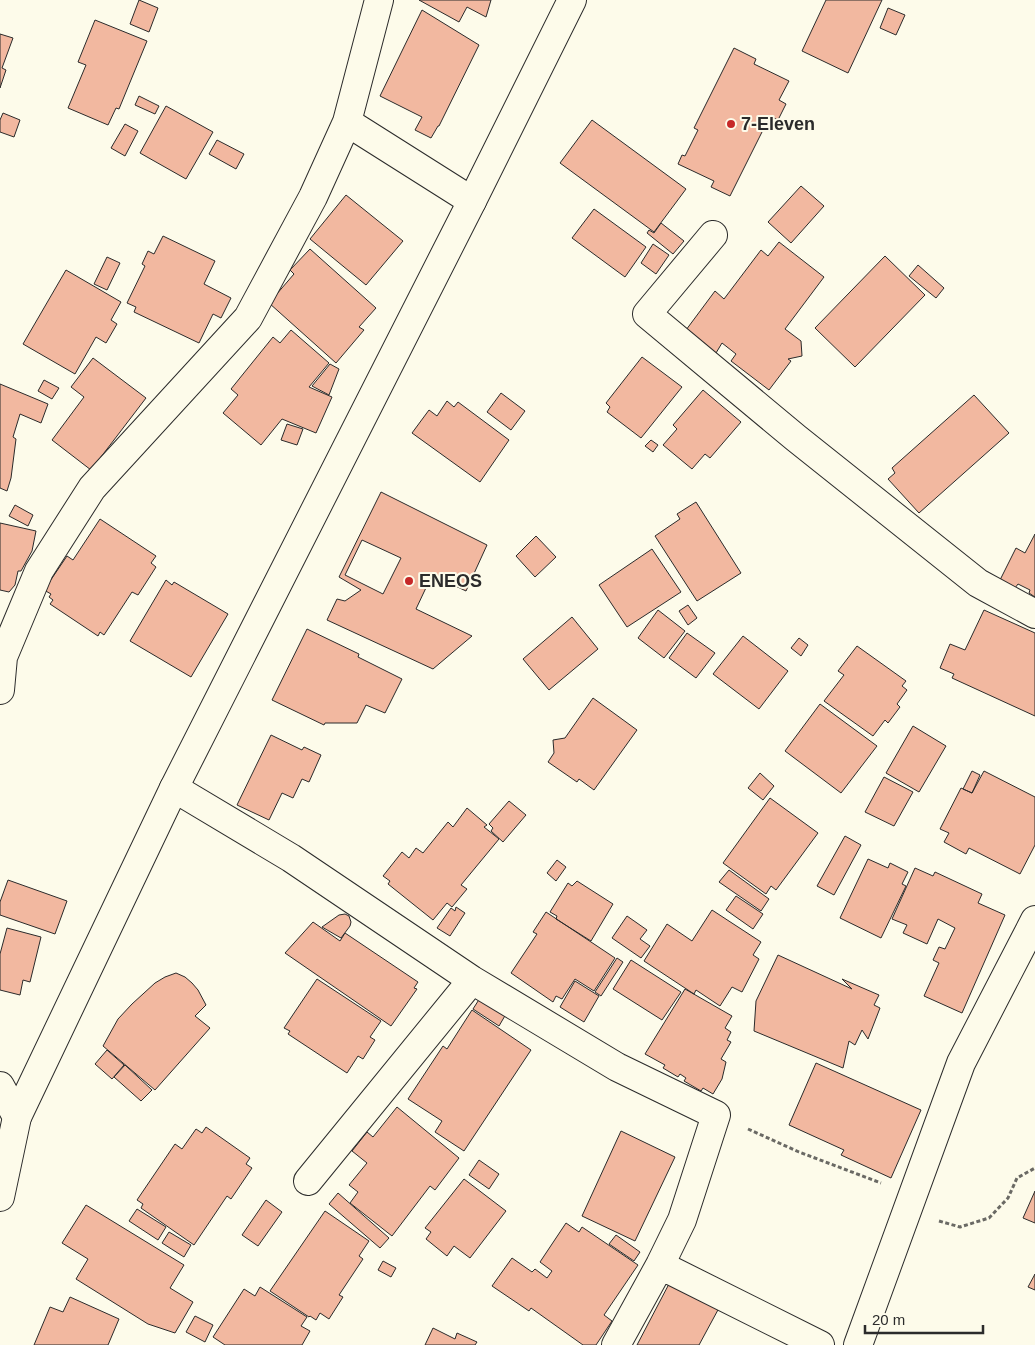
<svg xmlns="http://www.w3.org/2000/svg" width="1035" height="1345" font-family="Arial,sans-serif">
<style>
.building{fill:#f2b8a0;stroke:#2b2b2b;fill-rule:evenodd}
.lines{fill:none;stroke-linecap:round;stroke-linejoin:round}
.street-casing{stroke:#2b2b2b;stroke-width:30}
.secondary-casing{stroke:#2b2b2b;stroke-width:30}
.path{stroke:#6a6964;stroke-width:3;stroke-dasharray:4 2.5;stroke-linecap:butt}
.street{stroke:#fdfbea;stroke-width:28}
.secondary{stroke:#fdfbea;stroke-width:28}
.poi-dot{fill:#c62828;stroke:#fdfbea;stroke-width:2}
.labels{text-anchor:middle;stroke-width:4;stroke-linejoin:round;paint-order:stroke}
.poi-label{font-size:18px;font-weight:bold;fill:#2b2b2b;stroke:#fdfbea;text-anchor:start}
</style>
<rect width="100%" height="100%" fill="#fdfbea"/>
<path class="building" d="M139 0 158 8 149 32 130 24Z
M419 0H491L486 17 467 7 459 22Z
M826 0H882L848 73 802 51Z
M888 8 905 15 896 35 880 28Z
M422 10 479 45 439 126H438L431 138 415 130 422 117 380 96Z
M95 20 147 41 119 109 116 108 108 125 68 108 86 65 78 62Z
M0 34 13 38 2 68 6 70 0 88Z
M734 48 756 59 754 64 789 81 779 100 786 104 778 120 770 116 730 196 711 187 714 181 678 164 682 155 685 156 698 130 694 128Z
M139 96 159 106 155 114 135 105Z
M166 106 213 132 186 179 140 153Z
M3 113 20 120 14 137 0 132V120Z
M592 120 686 189 654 232 560 163Z
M125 124 138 131 125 156 111 148Z
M217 140 244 154 236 169 209 154Z
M801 186 824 206 791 243 768 222Z
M346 195 403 241 366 285 310 239Z
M594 209 646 247 625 277 572 238Z
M661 223 684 241 673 254 647 233 649 230 654 233Z
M163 236 215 261 204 284 231 298 221 318 213 314 199 343 134 312 136 307 127 303 145 266 142 264 148 251 154 254Z
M779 242 824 277 785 329 801 341 802 356 788 359 791 361 769 390 731 361 736 354 722 343 716 353 686 330 715 291 724 299 761 250 768 256Z
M653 244 669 255 656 274 641 263Z
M310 249 376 308 359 327 364 330 336 363 269 303 294 274 290 270Z
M885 256 925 295 855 367 815 328Z
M107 257 120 263 107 290 94 284Z
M918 265 944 288 936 298 909 276Z
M66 270 121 302 111 320 117 324 106 343 96 337 75 374 23 344Z
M291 330 329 363 309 387 332 397 316 433 282 419 261 445 223 413 238 395 231 389 273 337 280 343Z
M642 357 682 387 641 438 607 412 610 407 606 403Z
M93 358 146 398 91 470 52 440 84 397 71 387Z
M330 364 339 369 329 395 312 386Z
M44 380 59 388 52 399 38 391Z
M0 384 48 404 41 423 20 414 13 437 16 439 11 478 7 491 0 488Z
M703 390 741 422 710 458 705 454 692 469 663 445 677 429 673 425Z
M501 393 525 411 511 430 487 412Z
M974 395 1009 433 919 513 888 479 895 473 892 468Z
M447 401 454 407 458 402 509 440 480 482 412 433 429 410 437 416Z
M287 424 303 429 297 445 281 440Z
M651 440 658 445 653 452 645 446Z
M381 492 487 545 466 591 432 575 416 609 472 636 433 669 327 620 337 599 345 601 361 590 339 577ZM362 540 401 558 383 594 345 575Z
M696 502 741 573 697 601 655 536 680 519 677 514Z
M15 505 33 515 28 526 9 516Z
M100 519 156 556 151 563 156 567 138 595 132 592 104 635 100 632 98 636 50 604 53 600 49 597 51 594 44 590 67 556 73 560Z
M0 523 36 531 32 551 21 571H18L15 585 9 592 0 590Z
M1035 534V597L1029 593 1030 590 1018 584 1015 588 1000 580 1016 548 1025 553Z
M536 536 556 557 535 577 516 556Z
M652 549 681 592 627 627 599 585Z
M166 580 172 585 174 582 228 614 191 677 130 641Z
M688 605 697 618 688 625 679 611Z
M658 610 685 631 664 658 638 638Z
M984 610 1035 633V716L952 678 954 674 940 668 950 644 965 650Z
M572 617 598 649 549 690 523 659Z
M307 629 359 654 358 657 402 679 385 713 366 705 357 723H325L324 725 272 700Z
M687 633 715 653 696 678 669 658Z
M743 636 788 671 759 709 713 674Z
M799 638 808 645 801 656 791 648Z
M857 646 906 681 902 686 907 690 897 704 900 707 888 723 885 720 873 736 824 701 844 675 838 671Z
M593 698 637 730 594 790 579 779 577 782 548 762 554 753 553 740 565 738Z
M820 704 877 746 841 793 785 751Z
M913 726 946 746 919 792 886 773Z
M271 735 302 750 304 747 321 755 309 782 302 779 293 798 282 793 269 820 237 805Z
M972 771 980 775 972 793 963 789Z
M984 771 1035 797V845L1020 874 969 848 966 854 944 842 949 833 940 829 961 788 972 793Z
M760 773 774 786 763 800 748 788Z
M884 777 913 792 894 826 865 812Z
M770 798 818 833 776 890 771 886 766 894 723 863Z
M509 801 526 815 503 842 491 831 493 828 489 824Z
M467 808 487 825 484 827 499 839 461 885 467 889 452 907 447 903 433 920 388 884 390 881 383 876 402 852 409 858 416 848 423 853 448 822 453 827Z
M845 836 861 845 834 895 817 886Z
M868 859 888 868 890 863 908 872 902 884 906 886 881 938 840 918Z
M557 860 566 867 556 881 547 873Z
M915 868 933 876 935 872 982 894 978 903 1005 915 962 1013 924 996 939 963 933 960 939 947 945 949 955 928 938 919 927 944 903 933 907 925 892 919Z
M729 870 769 899 761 911 719 882Z
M8 880 67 901 55 934 0 915V902Z
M577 881 613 904 591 941 556 919 557 916 550 912 568 883 572 886Z
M736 896 763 914 753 929 726 910Z
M456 907 465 913 450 936 437 928 451 908 455 911Z
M712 910 761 942 753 955 759 959 742 992 732 987 720 1006 696 990 694 994 644 961 667 924 692 941Z
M546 912 615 958 594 991 575 979 562 999 556 996 553 1002 511 973 537 934 533 932Z
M345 914 349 916 351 922 350 926 341 938 322 927 339 915Z
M627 916 647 930 640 939 650 946 641 958 612 938Z
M313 922 340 941 345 933 418 982 414 988 417 989 391 1026 285 953Z
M7 928 41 937 30 982 23 980 20 995 0 990V954Z
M778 955 852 989 842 979 879 995 874 1005 880 1008 868 1039 862 1030 855 1045 849 1041 843 1068 754 1031 756 1001Z
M617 958 623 962 601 996 595 992Z
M631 960 681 992 662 1020 613 989Z
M176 973 185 977 192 983 198 990 206 1005 195 1016 210 1028 155 1090 103 1046 118 1019 132 1004 155 983 165 977Z
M317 979 381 1021 370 1037 375 1040 363 1059 358 1056 347 1073 288 1034 290 1031 284 1028Z
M575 981 599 996 584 1022 560 1007Z
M685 989 732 1016 725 1028 731 1032 727 1040 731 1042 721 1059 726 1062 722 1079 713 1094 703 1088 701 1091 684 1081 686 1078 680 1074 678 1077 663 1068 665 1065 645 1054Z
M480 998 506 1014 499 1026 473 1009Z
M472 1010 531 1050 464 1151 435 1132 442 1121 408 1099 443 1046 447 1049Z
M107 1050 124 1065 112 1079 95 1064Z
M816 1063 921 1110 891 1178 841 1155 844 1150 789 1125Z
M125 1065 152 1090 141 1101 114 1077Z
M397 1107 459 1158 435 1190 430 1186 392 1236 350 1203 358 1192 349 1185 367 1163 352 1151 367 1132 373 1137Z
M206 1127 250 1158 246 1164 252 1168 231 1199 227 1196 194 1245 141 1208 143 1204 137 1200 175 1144 182 1149 196 1129 202 1133Z
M621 1131 675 1157 635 1241 582 1216Z
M479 1160 499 1174 489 1189 469 1175Z
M464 1179 506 1211 470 1258 454 1246 447 1256 426 1239 431 1232 425 1228Z
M1035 1191V1223L1023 1218Z
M338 1193 389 1238 380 1248 329 1204Z
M266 1200 282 1212 258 1246 242 1235Z
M86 1205 184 1265 170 1288 193 1302 175 1333 148 1324 76 1279 88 1259 62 1243Z
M137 1209 166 1227 158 1240 129 1221Z
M325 1211 369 1241 359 1256 363 1259 339 1295 343 1297 329 1319 320 1313 316 1320 310 1316 309 1317 270 1291Z
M566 1223 579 1232 582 1227 638 1265 604 1315 612 1321 596 1345H583L531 1308 529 1311 492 1286 512 1258 532 1272 535 1269 547 1278 552 1271 540 1262Z
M169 1232 191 1245 184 1257 162 1243Z
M616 1235 640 1252 634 1261 609 1244Z
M383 1261 396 1268 391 1277 378 1270Z
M1035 1274V1290L1028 1287Z
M670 1282 719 1308 699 1345H637Z
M260 1287 307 1317 301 1326 310 1331 302 1345H225L213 1337 244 1289 255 1296Z
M70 1297 119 1319 108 1345H34L50 1307 63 1312Z
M195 1316 213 1325 205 1342 186 1332Z
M433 1328 455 1339 457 1333 477 1342 475 1345H425Z"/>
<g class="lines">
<defs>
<path id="street" d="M347 122 472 201
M713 235 647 314 796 438 978 583 1035 614
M0 690 3 657 39 571 92 488 248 318 313 197 347 122 379 0
M174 788 291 858 472 980 617 1067 716 1115 682 1220 660 1265 616 1345
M0 1086 17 1117
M308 1181 472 980
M660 1265 820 1345
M858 1345 961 1063 1035 920"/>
<path id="secondary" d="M0 1197 17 1117 174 788 472 201 572 0"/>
</defs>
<use href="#street" class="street-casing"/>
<use href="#secondary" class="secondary-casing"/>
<path class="path" d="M748 1129 799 1152 881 1183
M939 1221 960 1227 989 1218 1008 1198 1017 1178 1035 1168"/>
<use href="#street" class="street"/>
<use href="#secondary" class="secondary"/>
</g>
<g class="poi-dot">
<circle cx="731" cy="124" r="5"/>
<circle cx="409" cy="581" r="5"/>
</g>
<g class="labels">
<g class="poi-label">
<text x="741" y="130">7-Eleven</text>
<text x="419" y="587">ENEOS</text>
</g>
</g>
<path d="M865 1325v8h118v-8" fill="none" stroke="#2b2b2b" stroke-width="2.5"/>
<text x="872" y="1325" font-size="15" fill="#2b2b2b" stroke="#fdfbea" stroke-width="4" paint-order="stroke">20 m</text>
</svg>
